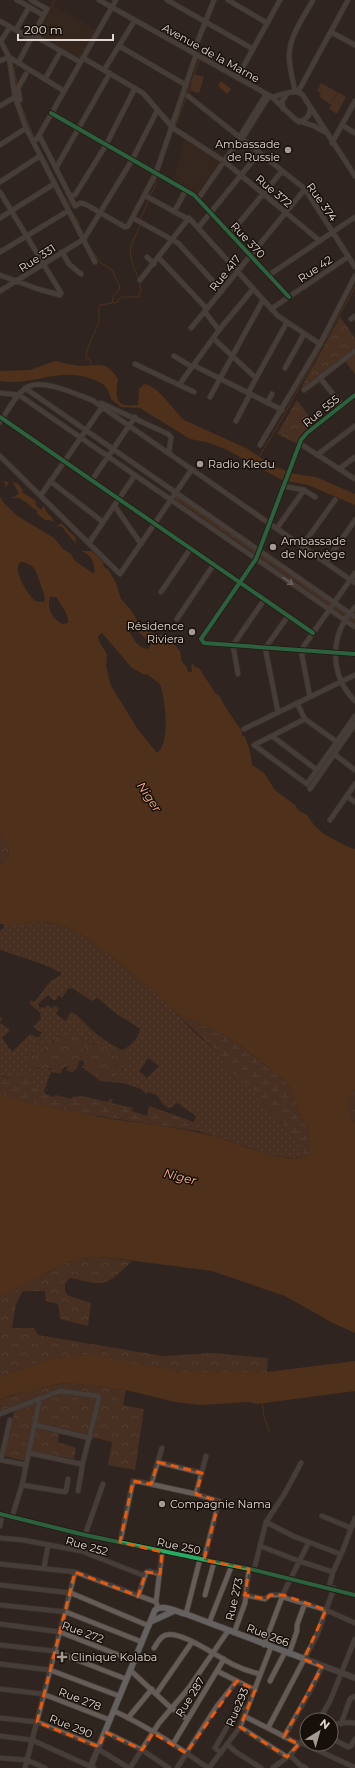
<svg xmlns="http://www.w3.org/2000/svg" width="355" height="1768" font-family="Montserrat,sans-serif">
<style>
.built{fill:#3f2a1d}
.grass{fill:url(#grass-dots);fill-rule:evenodd}
.forest{fill:url(#forest-crowns)}
.wetland{fill:url(#wetland-marsh)}
.pitch{fill:#653e25}
.water{fill:#733e18;fill-rule:evenodd}
.lines{fill:none;stroke-linecap:round;stroke-linejoin:round}
.stream{stroke:#733e18;stroke-width:1}
.minor-casing{stroke:#4b433e;stroke-width:6}
.major-casing{stroke:#4b433e;stroke-width:7}
.minor{stroke:#655c57;stroke-width:4.5}
.major{stroke:#666161;stroke-width:5.5}
.cycleway-casing{stroke:#170f0a;stroke-width:6}
.cycleway{stroke:#26ab63;stroke-width:4}
.oneway{stroke:#b1a6a0}
.marked{fill:none;stroke:#e8590c;stroke-width:3;stroke-dasharray:8 5;stroke-linejoin:round}
.poi-dot{fill:#a49993;stroke:#170f0a;stroke-width:1.5}
.labels{text-anchor:middle;stroke-width:3;stroke-linejoin:round;paint-order:stroke}
.street-label{font-size:11px;fill:#e3d7d1;stroke:#170f0a}
.poi-label{font-size:11px;fill:#e3d7d1;stroke:#170f0a;text-anchor:start}
.water-label{font-size:12px;font-style:italic;fill:#fcb489;stroke:#170f0a}
</style>
<defs>
<pattern id="grass-dots" width="8" height="8" patternUnits="userSpaceOnUse"><rect width="8" height="8" fill="#653e25"/><path d="M2 2h.1M6 6h.1" fill="none" stroke="#7b5944" stroke-width="1.8" stroke-linecap="round"/></pattern>
<pattern id="forest-crowns" width="20" height="18" patternUnits="userSpaceOnUse"><rect width="20" height="18" fill="#653e25"/><path d="M2 6a3 3 0 1 1 6 0M12 15a3 3 0 1 1 6 0" fill="none" stroke="#7b5944"/></pattern>
<pattern id="wetland-marsh" width="20" height="14" patternUnits="userSpaceOnUse"><rect width="20" height="14" fill="#653e25"/><path d="M1 5h8M5 5V1M11 12h8M15 12V8" fill="none" stroke="#7b5944"/></pattern>
</defs>
<rect width="100%" height="100%" fill="#2f251f"/>
<path class="built" d="M54 5 97 31 80 61 36 35Z
M184 139 219 161 197 194 173 180Z"/>
<path class="grass" d="M41 921 64 926 79 933 112 957 154 992 195 1033 216 1050 221 1060 231 1072 253 1089 266 1108 278 1118 289 1133 298 1143 305 1157C278 1162 250 1147 224 1139 215 1136 206 1134 197 1131L194 1129V1122L196 1116 179 1104 176 1103C169 1115 161 1102 157 1095L148 1092 146 1094 141 1089 124 1083 100 1081 81 1066H89L92 1068V1071L101 1079H110L120 1082 126 1075 124 1074 121 1078H117L115 1075 123 1071 122 1066 119 1068 114 1063 117 1062 118 1065 127 1058 123 1053 115 1050 110 1055V1058L108 1056V1048L99 1044 96 1047 93 1042 88 1044 83 1052H80L83 1042 79 1035 66 1040 61 1036 56 1037 51 1043H34L43 1047 47 1052 40 1055 31 1053 27 1066 37 1069 47 1068 51 1070 57 1068V1073L51 1072 44 1091 32 1087 22 1077 10 1078 0 1075V1017L2 1018 0 1023 10 1030 2 1038 12 1052 30 1034 38 1038 42 1033 33 1027 41 1019 40 1013 30 1004V1000L34 1002C40 996 45 987 51 981 55 978 58 978 62 973L42 964 0 950V931L3 929 4 924ZM72 988 92 1001 97 998C105 1004 111 1009 118 1015 125 1020 133 1023 140 1029 138 1039 130 1047 122 1050 110 1044 99 1037 90 1028 83 1022 79 1015 71 1012L66 1021 56 1014 59 1008 54 1006 52 1008 48 1005 44 1008 41 1007 40 1010 38 1004 48 995 53 1000H56L59 995 62 998 68 989ZM148 1058 159 1066 147 1078 143 1074 139 1072Z"/>
<path class="forest" d="M340 317 355 338V349L302 389V386Z
M355 353V374L345 361Z
M297 400 315 424 298 444 277 434Z
M175 494 355 619V623L173 497Z
M0 835 9 846 8 855 4 862 0 864Z
M72 1033 79 1035 83 1042 81 1052H83L88 1044 92 1042 95 1046 99 1044 108 1048V1055L109 1057 115 1050 123 1053 127 1058 126 1063 118 1065 117 1062 114 1064 118 1067 122 1066V1074L115 1075 117 1078H121L124 1074 126 1075V1078L120 1083 110 1079H101L93 1073 92 1068 89 1066 83 1065 84 1063 82 1060 79 1061 78 1067 72 1073 66 1070 69 1066 64 1067 60 1074 57 1073V1069L55 1070 47 1068 42 1070 39 1068 37 1069 27 1066 26 1063 29 1058V1054L36 1053 40 1055 47 1052 43 1047 34 1042 52 1043 56 1037 62 1036 66 1040Z
M355 1089V1123C347 1113 346 1100 355 1089Z
M98 1257 132 1261C105 1287 107 1286 70 1278L65 1283V1291L67 1295 91 1303 88 1326 60 1319 58 1304 46 1301 45 1291H23L16 1304 12 1328H34L38 1335 163 1356 213 1353 268 1358 267 1372H181L46 1360 0 1377V1297L36 1279 65 1263 80 1259Z
M69 1383 126 1390 123 1405 144 1409 135 1470 108 1465 112 1442 59 1429 58 1442 76 1448 74 1459 28 1451 25 1461 4 1456 15 1408 0 1411V1400C17 1392 50 1385 69 1383Z"/>
<path class="wetland" d="M175 1013 211 1028 239 1044 285 1081 293 1091 299 1115 308 1128 309 1154 305 1157 298 1143 289 1133 278 1118 266 1108 253 1089 231 1072 221 1060 216 1050Z
M28 1073 32 1076V1087L44 1091 45 1094 54 1097 56 1095 71 1099 72 1097 81 1096 108 1102 109 1099H113L111 1103 133 1108 132 1111 147 1116 149 1106 152 1107 194 1122V1129L197 1131 78 1113 15 1100 0 1094V1075C8 1080 20 1078 28 1073Z"/>
<path class="pitch" d="M194 74 204 77 199 93 190 91Z
M321 83 337 92 331 105 319 96 321 93 317 91Z
M338 92 346 97 337 114 329 109Z"/>
<path class="water" d="M221 81 231 89 227 94 218 86Z
M55 361C63 363 72 365 80 366 99 366 106 360 118 379 117 387 113 402 125 405 128 406 134 405 138 405L139 389 144 384C158 385 174 411 184 420L248 449 273 466 295 474 316 477 355 494V505L308 485 282 480 225 449 206 442 190 439 140 408 121 407 111 399C108 387 104 383 92 379 58 366 32 387 0 381V371L30 370Z
M2 481 17 483 23 490 22 492 36 501 35 504 41 510 44 506C45 513 53 516 54 522L50 520H45L37 514V510H35L27 503 19 498H12L11 497H14L19 493 12 482H9L6 487 4 485 6 484Z
M0 496 3 502 16 515 54 538 63 549 71 554 74 560 94 574C96 564 91 554 81 551H92L103 562 104 567 108 569 116 583 121 599 131 610 142 629 155 634 166 636 170 639 180 651 182 662 186 666 188 672H192L191 665 193 664 195 667 199 668 216 694 220 696C220 700 238 726 242 731V735L245 737 250 751 252 765 264 773 275 790 295 805 299 811 307 815 314 825 324 834 346 846 355 849V1089C346 1100 347 1113 355 1123V1333L333 1323 285 1296 212 1271 120 1259 98 1257 80 1259 65 1263 36 1279 0 1297V1094C18 1101 36 1104 56 1108 79 1113 103 1118 127 1121 158 1125 187 1129 217 1137 237 1142 291 1169 309 1154L308 1128 299 1115 293 1091 285 1081 239 1044 211 1028 175 1013 154 992 112 957 79 933 64 926 41 921 12 925 0 924V864L4 862 8 855 9 847 0 835ZM22 562C36 564 37 574 41 586 43 591 46 596 44 602L35 601C28 594 14 574 19 563ZM50 597H56C61 605 69 614 68 623L62 624C53 619 46 608 50 597ZM130 624 151 644 148 649C135 647 132 636 127 626ZM102 633 132 668 143 674 148 675 160 684C165 698 171 743 157 753L137 728 111 686 106 666 107 654 100 643 98 636Z
M61 523 76 538 75 540 77 545 61 526 56 527Z
M90 1354 181 1372H267L355 1361V1391L257 1404 249 1402 201 1405 175 1402 126 1390 69 1383 58 1384 11 1395 0 1400V1377L46 1360Z"/>
<g class="lines">
<path class="stream" d="M44 18 55 0
M17 85 14 69 19 65
M187 95 200 58
M20 102 34 138
M175 127 186 98
M35 141 40 151
M46 161 48 167
M63 196 69 201 70 208
M150 196 155 186 156 176
M73 214 79 222V226
M140 220 149 199
M91 249 101 263 112 270 119 285 120 289 114 295 112 303 100 305C97 310 100 315 99 321 95 334 88 342 86 357L91 361V364
M138 278C135 269 128 256 131 246 133 239 138 233 140 225
M113 303 117 302 121 297H138L141 289 139 281
M259 457 276 429 355 287
M262 1402 264 1417 270 1433"/>
<defs>
<path id="minor" d="M17 0 43 15
M99 0 272 97 296 120 314 126 325 132
M167 0 253 49
M228 0 267 23
M0 21 31 39
M16 30 29 7
M331 32 355 45
M33 35 80 62
M0 40 9 57 15 97 26 128
M1 41 10 27
M119 46 186 85
M193 53 214 0
M83 58 143 93 173 128 225 162 320 241
M0 61 9 57 64 91
M18 63 47 9 31 0
M104 70 135 20
M237 78 280 0
M45 79 61 51
M295 92C293 78 287 62 290 48 293 31 305 15 313 0
M298 92 348 0
M188 96 305 189 355 267
M272 97C281 95 293 89 302 94L355 176
M20 100 18 88 26 74
M0 106 15 97
M283 109 282 101 287 94
M51 113 194 195 289 297
M299 122C307 119 310 116 310 108
M342 125 355 133
M39 135 70 196 75 195 106 145 135 88
M239 138 265 96
M33 141 37 139 116 0
M332 143 355 101
M0 145 26 128 95 262
M56 168 110 73
M0 182 40 156
M0 192 61 293 60 295 38 289 0 275
M144 195 188 219
M70 196 75 206 80 203 85 204 125 227 128 226 156 173 196 55
M198 199 238 141 242 139 269 96
M174 212 186 190
M0 218 54 184
M133 218 178 243 222 291
M198 228 259 153
M230 234 282 171
M0 252 68 211
M62 252 69 264 81 274
M147 257 154 264
M159 258 207 309
M269 275 355 217
M140 280 189 218 278 316 320 344
M0 291 84 239 132 160 157 111
M271 309 348 257
M205 312 219 330
M351 319 355 316
M191 328 305 189
M213 338 256 378
M174 356 192 367
M135 364 194 392
M193 365 282 410
M285 368 304 334
M320 378 342 405
M179 385 219 330 253 289
M25 388 355 617
M304 390 355 351
M0 393 19 395 355 627
M248 393 287 322
M355 395 307 433 301 440 256 559 201 639 204 643 355 654
M210 397 263 300
M92 400 355 583
M101 403 168 434 171 437 169 453
M267 403 272 394
M0 417 313 633
M236 421 250 394
M0 422C8 411 15 395 26 388 41 377 78 395 94 401
M299 443 355 479
M260 445 320 344 355 276
M317 455 355 426
M0 456 120 574 192 469
M339 469 355 457
M92 480 135 417
M50 481 103 522
M283 486 304 490 315 497
M41 495 102 407
M114 505 141 544
M277 528 304 490
M89 543 135 475
M302 546 335 500
M326 562 355 520
M161 592 191 548
M355 607C329 635 329 674 355 701
M177 619 214 564
M265 647 278 712
M266 647 288 616
M238 674 233 645 264 600
M310 697 301 650 355 573
M297 703 305 719 337 742
M305 719 254 745 307 784 355 716
M244 729 355 675
M272 736 317 770
M334 754 355 770
M310 789 355 724
M347 796 355 802
M330 820 355 784
M0 1414 60 1391 98 1396 99 1398 83 1462 81 1464 29 1453
M10 1420 1 1460 26 1465
M35 1425 90 1438
M158 1462 202 1473
M151 1484 162 1448
M22 1485 65 1492 66 1491 68 1479
M78 1491 83 1462
M196 1494 206 1456
M0 1514 85 1535 254 1570 355 1595
M322 1516 351 1528
M12 1517 22 1485 40 1398
M266 1522 293 1536 340 1554
M0 1526 2 1515
M85 1535 103 1484
M0 1538 23 1540 81 1551 145 1576
M120 1542 133 1481 141 1482 196 1494 219 1501 204 1560
M260 1546 299 1561 333 1572
M0 1564 75 1572 156 1602
M44 1568 48 1545
M254 1570 266 1522 285 1493 301 1463
M0 1585 71 1593 149 1626
M329 1587 333 1572 343 1550 355 1518
M205 1595 214 1562
M245 1595 265 1599 270 1595H283
M138 1596 146 1572 150 1571 159 1574
M283 1597 326 1610 355 1623
M0 1605 66 1612 142 1642
M158 1608 156 1602 162 1552
M186 1614 200 1559
M209 1623 232 1565
M0 1624 60 1632 134 1661
M234 1633 245 1603 249 1569
M0 1645 54 1651 126 1679
M264 1645 284 1592 309 1542
M154 1648C157 1644 160 1636 166 1635 181 1630 219 1658 234 1665 242 1669 251 1672 260 1674
M289 1654 297 1631V1625L305 1603
M0 1664 50 1670 119 1696
M130 1670 171 1708 187 1719
M217 1671 255 1690
M270 1681 285 1652
M0 1689 43 1694 110 1720
M156 1694 192 1642
M114 1711C147 1726 178 1747 208 1768
M244 1716 299 1744
M0 1718 37 1722 99 1747
M128 1718 152 1689
M319 1720 330 1701 355 1639
M331 1724C340 1724 346 1721 355 1723
M341 1724 350 1699 355 1696
M240 1727 287 1757
M268 1728 317 1635 334 1588
M105 1732 142 1750 169 1768
M0 1736 32 1740 94 1768
M284 1737 309 1693 322 1667
M331 1738 348 1747 351 1746 355 1739
M300 1742 354 1767
M173 1744 224 1659
M227 1744 236 1752 261 1768
M98 1749 129 1768
M221 1753 215 1748 239 1706 247 1709
M290 1755 300 1765 306 1768
M0 1758 27 1760 45 1768
M25 1768 75 1572
M130 1768 159 1723 188 1689 228 1631
M177 1768 217 1706 237 1681
M209 1768 240 1727 271 1647
M273 1768 290 1755 307 1735"/>
<path id="major" d="M150 1622 174 1611
M90 1768 155 1610C163 1604 177 1612 186 1614L355 1678"/>
</defs>
<use href="#minor" class="minor-casing"/>
<use href="#major" class="major-casing"/>
<use href="#minor" class="minor"/>
<use href="#major" class="major"/>
<defs>
<path id="cycleway" d="M51 113 194 195 289 297
M355 395 307 433 301 440 256 559 201 639 204 643 355 654
M0 417 313 633
M0 1514 85 1535 254 1570 355 1595"/>
</defs>
<use href="#cycleway" class="cycleway-casing"/>
<use href="#cycleway" class="cycleway"/>
</g>
<defs><path id="oneway-shaft" d="M-6 0H5M1.5-3L5.5 0L1.5 3" fill="none" stroke-width="1.6" stroke-linecap="round" stroke-linejoin="round"/></defs>
<use class="oneway" href="#oneway-shaft" transform="translate(288 581) rotate(35)"/>
<path d="M0 0H355V1768H0ZM158 1462 202 1473 196 1494 219 1501 204 1560 249 1569 245 1595 266 1599 270 1595H283L326 1610 304 1659 322 1667 284 1737 299 1744 287 1757 240 1727 255 1690 237 1681 186 1753 153 1733 142 1750 105 1732 99 1747 37 1722 75 1572 138 1596 146 1572 160 1574 162 1552 120 1542 133 1481 151 1484Z" fill="#2f251f" fill-opacity=".55" fill-rule="evenodd"/>
<path class="marked" d="M158 1462 202 1473 196 1494 219 1501 204 1560 249 1569 245 1595 266 1599 270 1595H283L326 1610 304 1659 322 1667 284 1737 299 1744 287 1757 240 1727 255 1690 237 1681 186 1753 153 1733 142 1750 105 1732 99 1747 37 1722 75 1572 138 1596 146 1572 160 1574 162 1552 120 1542 133 1481 151 1484Z"/>
<g class="poi-dot">
<circle cx="288" cy="150" r="4"/>
<circle cx="200" cy="464" r="4"/>
<circle cx="273" cy="547" r="4"/>
<circle cx="192" cy="632" r="4"/>
<circle cx="162" cy="1504" r="4"/>
<path d="M60 1651h4v4h4v4h-4v4h-4v-4h-4v-4h4z"/>
</g>
<g class="labels">
<g class="street-label">
<text transform="translate(211 53) rotate(29)" y="4">Avenue de la Marne</text>
<text transform="translate(274 191) rotate(40)" y="4">Rue 372</text>
<text transform="translate(322 202) rotate(55)" y="4">Rue 374</text>
<text transform="translate(248 240) rotate(47)" y="4">Rue 370</text>
<text transform="translate(37 258) rotate(-33)" y="4">Rue 331</text>
<text transform="translate(315 269) rotate(-34)" y="4">Rue 42</text>
<text transform="translate(225 273) rotate(-51)" y="4">Rue 417</text>
<text transform="translate(321 411) rotate(-39)" y="4">Rue 555</text>
<text transform="translate(87 1546) rotate(16)" y="4">Rue 252</text>
<text transform="translate(179 1546) rotate(12)" y="4">Rue 250</text>
<text transform="translate(234 1599) rotate(-77)" y="4">Rue 273</text>
<text transform="translate(83 1632) rotate(20)" y="4">Rue 272</text>
<text transform="translate(268 1635) rotate(21)" y="4">Rue 266</text>
<text transform="translate(190 1697) rotate(-58)" y="4">Rue 287</text>
<text transform="translate(80 1699) rotate(21)" y="4">Rue 278</text>
<text transform="translate(237 1707) rotate(-67)" y="4">Rue293</text>
<text transform="translate(71 1726) rotate(22)" y="4">Rue 290</text>
</g>
<g class="poi-label">
<text x="280" y="148" text-anchor="end">Ambassade<tspan x="280" dy="13">de Russie</tspan></text>
<text x="208" y="468">Radio Kledu</text>
<text x="281" y="545">Ambassade<tspan x="281" dy="13">de Norvège</tspan></text>
<text x="184" y="630" text-anchor="end">Résidence<tspan x="184" dy="13">Riviera</tspan></text>
<text x="170" y="1508">Compagnie Nama</text>
<text x="71" y="1661">Clinique Kolaba</text>
</g>
<g class="water-label">
<text transform="translate(149 797) rotate(56)" y="4">Niger</text>
<text transform="translate(180 1177) rotate(14)" y="4">Niger</text>
</g>
</g>
<g transform="translate(319 1732) rotate(37)"><circle r="19" fill="#170f0a" stroke="#695f5a"/>
<path d="M0-3L7 15L0 10L-7 15Z" fill="#a49993"/>
<text y="-6" font-size="11" font-weight="bold" text-anchor="middle" fill="#e3d7d1">N</text>
</g>
<path d="M18 34v6h95v-6" fill="none" stroke="#e3d7d1" stroke-width="2"/>
<text x="24" y="34" font-size="12" fill="#e3d7d1" stroke="#170f0a" stroke-width="3" paint-order="stroke">200 m</text>
</svg>
